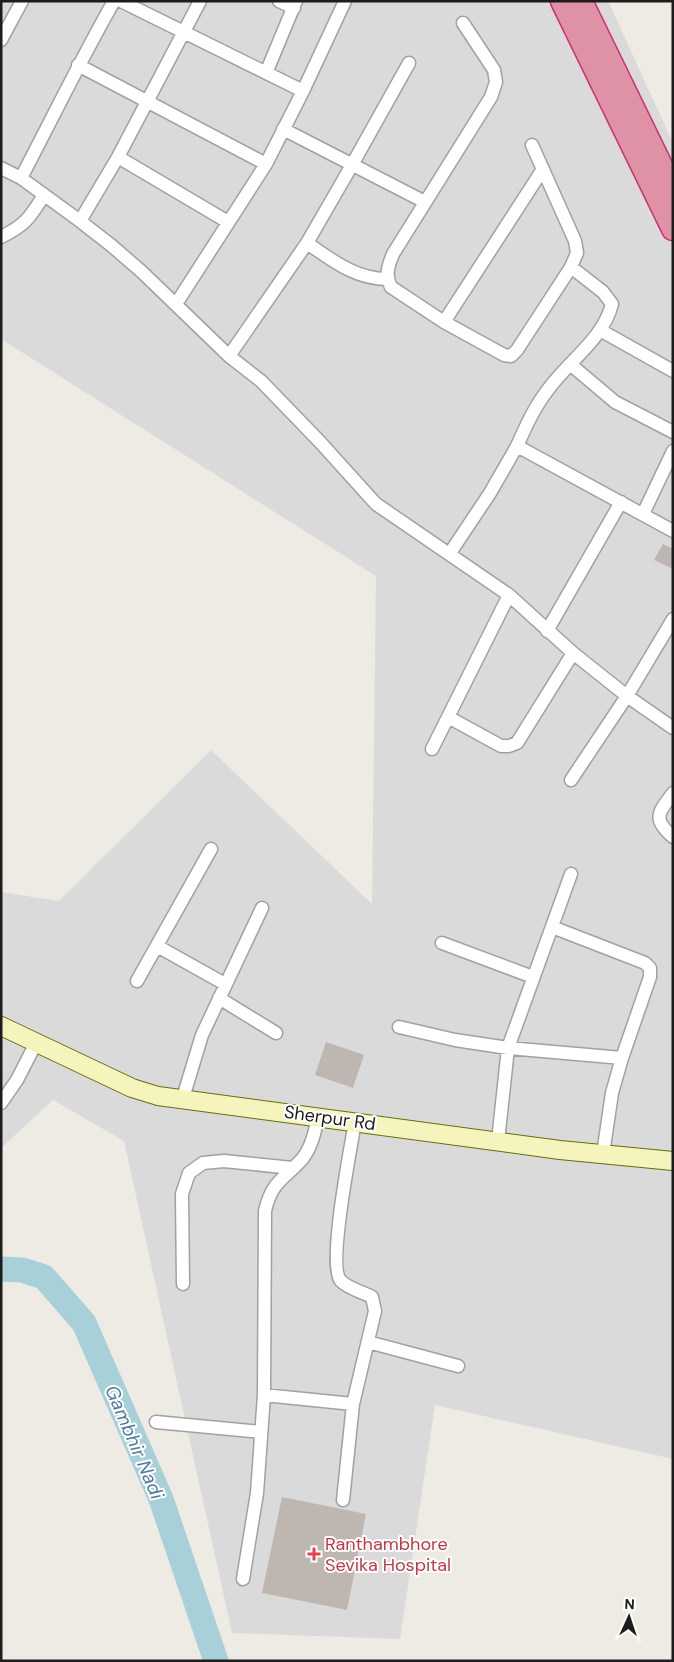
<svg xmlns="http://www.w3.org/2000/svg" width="674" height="1662" font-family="'DM Sans',sans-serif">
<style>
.residential{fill:#dbdadb}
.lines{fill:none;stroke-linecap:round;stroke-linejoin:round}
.river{stroke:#a8d0d8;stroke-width:25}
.building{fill:#beb6b1}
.street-casing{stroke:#a1a1a1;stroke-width:15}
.secondary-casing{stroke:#676c0d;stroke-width:20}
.highway-casing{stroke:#cb3270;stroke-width:25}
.street{stroke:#fff;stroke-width:12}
.secondary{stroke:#f4f4bc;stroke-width:18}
.highway{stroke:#df92a5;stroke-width:22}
.health-dot{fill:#e0444e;stroke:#fff;stroke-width:2}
.labels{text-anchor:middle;stroke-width:4;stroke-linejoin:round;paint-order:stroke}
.street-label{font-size:18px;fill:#1d1d1d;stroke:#fff}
.health-label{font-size:18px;fill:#be3a42;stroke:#fff;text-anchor:start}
.water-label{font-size:19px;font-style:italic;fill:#4f7b9e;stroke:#fff}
</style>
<rect width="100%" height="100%" fill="#eeeae4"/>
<path class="residential" d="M1 1H608L673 143V1459L435 1405 400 1639 232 1633 124 1141 53 1100 1 1148V892L59 901 211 750 372 904 376 576 1 339Z"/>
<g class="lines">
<path class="river" d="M1 1269 22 1270 44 1277 84 1323 161 1499 216 1661"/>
</g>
<path class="building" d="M663 544 673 549V569L654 560Z
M326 1042 364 1055 353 1088 315 1075Z
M282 1497 366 1514 347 1610 262 1593Z"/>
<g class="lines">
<defs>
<path id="street" d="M121 1 303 91
M279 1 294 8
M463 23 494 70 496 82 491 97 393 254C388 266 385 275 391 287L444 322 504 355 511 356 517 350 571 267 577 253 575 241 532 145
M1 40 22 1
M78 65 266 164
M266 73 296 1
M283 129 425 202
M118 157 228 222
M1 168 21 178 80 221 112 246 142 272 229 356 261 381 320 442 376 504 509 595 573 653 627 696 673 728
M21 178C52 119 81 59 114 1
M80 221 118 157 200 1
M1 237C26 225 30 217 44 195
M307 243C332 260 355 279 387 279
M176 304 266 164 303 91 345 1
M444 322 543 169
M600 330 673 371
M229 356 307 243 352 165 409 63
M570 364 615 402 673 432
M517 446C526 426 534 408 547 391 567 362 603 340 612 304L603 292 571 267
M643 514 673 451
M450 553 490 493 517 446 673 531
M547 631 621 502
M448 717 501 746H509L517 743 573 653
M432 749 509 595
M571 780 627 696 673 619
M673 793C658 813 652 819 673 837
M552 927 645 963 650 968V977L622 1058 612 1093 603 1154
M442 943 533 977
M157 946 225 984
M137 981 211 849
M219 998 276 1033
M399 1027 455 1040 508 1048 622 1058
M182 1101 202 1035 262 908
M1 1103 17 1080 36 1043
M498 1141 508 1048 571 874
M183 1284 182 1194 189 1173 203 1163 224 1161 292 1168
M368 1342 458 1366
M264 1395 353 1404
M156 1422 261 1432
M343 1500 353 1404 375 1311 372 1297C363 1292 349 1289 341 1281 327 1267 351 1146 355 1122
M243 1579 257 1493 264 1395 265 1211C272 1180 285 1179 303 1158 312 1146 315 1131 318 1117"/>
<path id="secondary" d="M1 1026 132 1088 158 1096 560 1150 673 1161"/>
<path id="highway" d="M562 1 673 229
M581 1 673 190"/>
</defs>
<use href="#street" class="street-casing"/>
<use href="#secondary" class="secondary-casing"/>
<use href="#highway" class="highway-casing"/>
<use href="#street" class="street"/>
<use href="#secondary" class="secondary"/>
<use href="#highway" class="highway"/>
</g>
<path class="health-dot" d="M311.5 1546.5h5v5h5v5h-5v5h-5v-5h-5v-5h5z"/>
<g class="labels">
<g class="street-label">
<text transform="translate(330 1118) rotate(8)" y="6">Sherpur Rd</text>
</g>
<g class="health-label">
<text x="325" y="1550">Ranthambhore<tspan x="325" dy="21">Sevika Hospital</tspan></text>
</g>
<g class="water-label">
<text transform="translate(135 1442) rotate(67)" y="7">Gambhir Nadi</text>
</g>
</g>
<rect width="674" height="1662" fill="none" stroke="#1d1d1d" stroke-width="5"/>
<g transform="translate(629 1617) rotate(3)" stroke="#ffffff" stroke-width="4" paint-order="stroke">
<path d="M0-4L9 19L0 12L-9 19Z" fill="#1d1d1d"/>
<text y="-8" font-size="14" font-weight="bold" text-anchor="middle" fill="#1d1d1d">N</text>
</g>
</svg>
